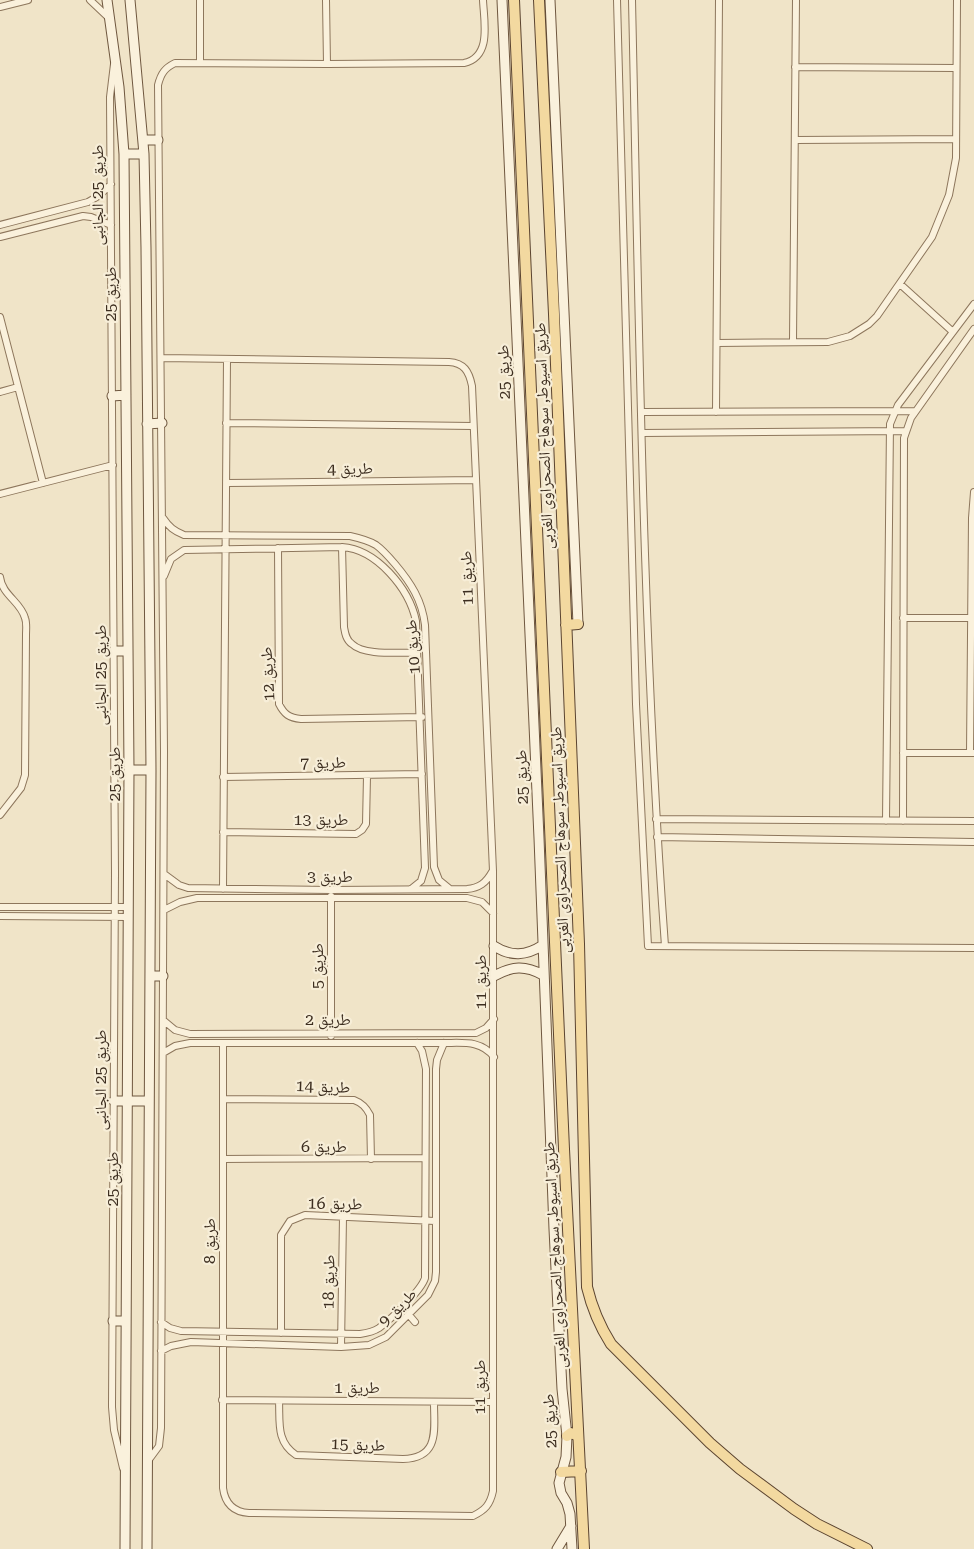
<svg xmlns="http://www.w3.org/2000/svg" width="974" height="1549" font-family="'Roboto Serif','Noto Naskh Arabic',serif">
<style>
.lines{fill:none;stroke-linecap:round;stroke-linejoin:round}
.street-casing{stroke:#8d765c;stroke-width:8}
.secondary-casing{stroke:#6f573f;stroke-width:11}
.primary-casing{stroke:#5b4430;stroke-width:12}
.street{stroke:#faf1dc;stroke-width:6}
.secondary{stroke:#faf1dc;stroke-width:9}
.primary{stroke:#f3d9a0;stroke-width:10}
.labels{text-anchor:middle;stroke-width:4.5;stroke-linejoin:round;paint-order:stroke}
.street-label{font-size:16px;fill:#3d2e20;stroke:#f7eed8}
</style>
<rect width="100%" height="100%" fill="#f0e4c8"/>
<g class="lines">
<defs>
<path id="street" d="M90 0 109 18
M326 0 327 64
M617 0 636 704 648 946 974 948
M632 0C639 315 642 631 665 946
M0 7 28 0
M200 62V0
M114 64 110 97 115 874 112 1407 114 1430 123 1468
M795 67 956 68
M795 140 956 139
M0 225 88 202 100 195 111 184
M0 237 83 216 91 217 111 225
M900 284 953 332
M0 317 43 483
M793 342 796 0
M717 343 828 342 850 336 869 324 877 316 932 237 949 195 956 158 957 0
M161 358 449 362C464 363 469 371 472 386L493 871V1491C490 1505 485 1510 473 1516L249 1513C234 1512 225 1504 223 1488V1044
M0 392 18 387
M642 412 915 411
M716 412 719 0
M226 423 473 426
M642 433 905 431
M226 483 475 480
M0 494 113 465
M163 518C169 527 174 531 184 535L350 536C359 538 368 540 376 545 383 550 389 557 395 564 411 583 422 600 425 625L434 867 439 880 450 889
M342 547 344 627C345 633 346 640 352 644 364 656 401 652 417 653
M278 548 279 704C284 714 289 718 301 719L422 717
M164 576 171 559 184 550 342 547C376 549 409 588 416 621L425 868 421 881 411 889
M0 577C2 595 21 602 25 618 27 623 26 629 26 635L25 775 21 788 0 815
M903 618H971
M903 753H973
M970 753 972 518 974 492
M223 777 422 774
M656 819 974 821
M886 821 890 424 898 405 974 304
M903 821 904 438 911 418 974 329
M223 832 356 834 362 830 366 824 367 776
M657 837 974 842
M164 874 179 885 188 888 331 890 467 889C479 888 486 883 492 872
M223 889 227 359
M331 896V1036
M0 907H128
M164 910 180 902 197 898H467L482 902 493 913
M0 916 128 917
M163 1020 175 1030 190 1034 476 1033 486 1028 494 1019
M163 1053 175 1046 190 1043H444C463 1043 481 1040 494 1057
M223 1099 354 1100C362 1103 366 1107 370 1115L371 1159
M223 1159 424 1158
M409 1315 415 1322
M161 1322 170 1328 181 1331 360 1334C367 1333 373 1332 379 1328 391 1319 421 1291 425 1278L426 1069 422 1051 417 1043
M281 1333V1235L290 1221 305 1215 435 1221
M341 1347 343 1217
M161 1351 171 1346 191 1342 341 1347 369 1345 386 1337 428 1295 435 1281 436 1272V1069L437 1060 444 1043
M222 1400 492 1402
M279 1401C280 1422 276 1442 296 1455L403 1459C440 1458 434 1430 434 1402
M148 1461 159 1446 161 1428 164 751 158 85C161 73 165 68 175 63L327 64 464 63C492 57 484 22 483 0"/>
<path id="secondary" d="M107 0 119 87 124 154 129 770 125 1549
M130 0 144 154 146 248 151 770 147 1549
M502 0 539 838 554 1229 562 1389 567 1436 566 1457 559 1483 561 1493 567 1503 570 1514 572 1549
M550 0 578 624
M143 140H158
M124 154H144
M112 396 126 395
M147 424 162 423
M114 651H128
M129 770H151
M494 946C511 957 526 956 543 945
M150 976H163
M494 976C512 966 525 965 543 975
M114 1101H149
M113 1321H126
M557 1549 571 1526"/>
<path id="primary" d="M514 0 564 1149 584 1549
M539 0 554 314 579 944 587 1287C592 1308 599 1325 611 1344L710 1443 740 1469 794 1509 817 1524 867 1549
M566 625 578 624
M567 1436 571 1433 578 1436
M561 1472 581 1471"/>
</defs>
<use href="#street" class="street-casing"/>
<use href="#secondary" class="secondary-casing"/>
<use href="#primary" class="primary-casing"/>
<use href="#street" class="street"/>
<use href="#secondary" class="secondary"/>
<use href="#primary" class="primary"/>
</g>
<g class="labels">
<g class="street-label">
<text transform="translate(97 195) rotate(-90)" y="6">طريق 25 الجانبى</text>
<text transform="translate(110 294) rotate(-90)" y="6">طريق 25</text>
<text transform="translate(503 372) rotate(-92)" y="6">طريق 25</text>
<text transform="translate(543 436) rotate(-92)" y="6">طريق اسيوط, سوهاج الصحراوى الغربى</text>
<text transform="translate(350 468) rotate(-1)" y="6">طريق 4</text>
<text transform="translate(466 578) rotate(-92)" y="6">طريق 11</text>
<text transform="translate(412 647) rotate(-94)" y="6">طريق 10</text>
<text transform="translate(267 674) rotate(-93)" y="6">طريق 12</text>
<text transform="translate(100 675) rotate(-90)" y="6">طريق 25 الجانبى</text>
<text transform="translate(323 762) rotate(-1)" y="6">طريق 7</text>
<text transform="translate(114 774) rotate(-90)" y="6">طريق 25</text>
<text transform="translate(521 777) rotate(-92)" y="6">طريق 25</text>
<text x="321" y="825">طريق 13</text>
<text transform="translate(559 840) rotate(-92)" y="6">طريق اسيوط, سوهاج الصحراوى الغربى</text>
<text x="330" y="882">طريق 3</text>
<text transform="translate(317 966) rotate(-90)" y="6">طريق 5</text>
<text transform="translate(480 982) rotate(-90)" y="6">طريق 11</text>
<text x="328" y="1025">طريق 2</text>
<text transform="translate(100 1080) rotate(-90)" y="6">طريق 25 الجانبى</text>
<text transform="translate(323 1086) rotate(2)" y="6">طريق 14</text>
<text x="324" y="1152">طريق 6</text>
<text transform="translate(112 1179) rotate(-90)" y="6">طريق 25</text>
<text transform="translate(335 1203) rotate(1)" y="6">طريق 16</text>
<text transform="translate(209 1241) rotate(-90)" y="6">طريق 8</text>
<text transform="translate(554 1255) rotate(-93)" y="6">طريق اسيوط, سوهاج الصحراوى الغربى</text>
<text transform="translate(328 1282) rotate(-89)" y="6">طريق 18</text>
<text transform="translate(397 1307) rotate(-45)" y="6">طريق 9</text>
<text x="357" y="1393">طريق 1</text>
<text transform="translate(479 1387) rotate(-90)" y="6">طريق 11</text>
<text transform="translate(549 1421) rotate(-93)" y="6">طريق 25</text>
<text transform="translate(358 1444) rotate(2)" y="6">طريق 15</text>
</g>
</g>
</svg>
